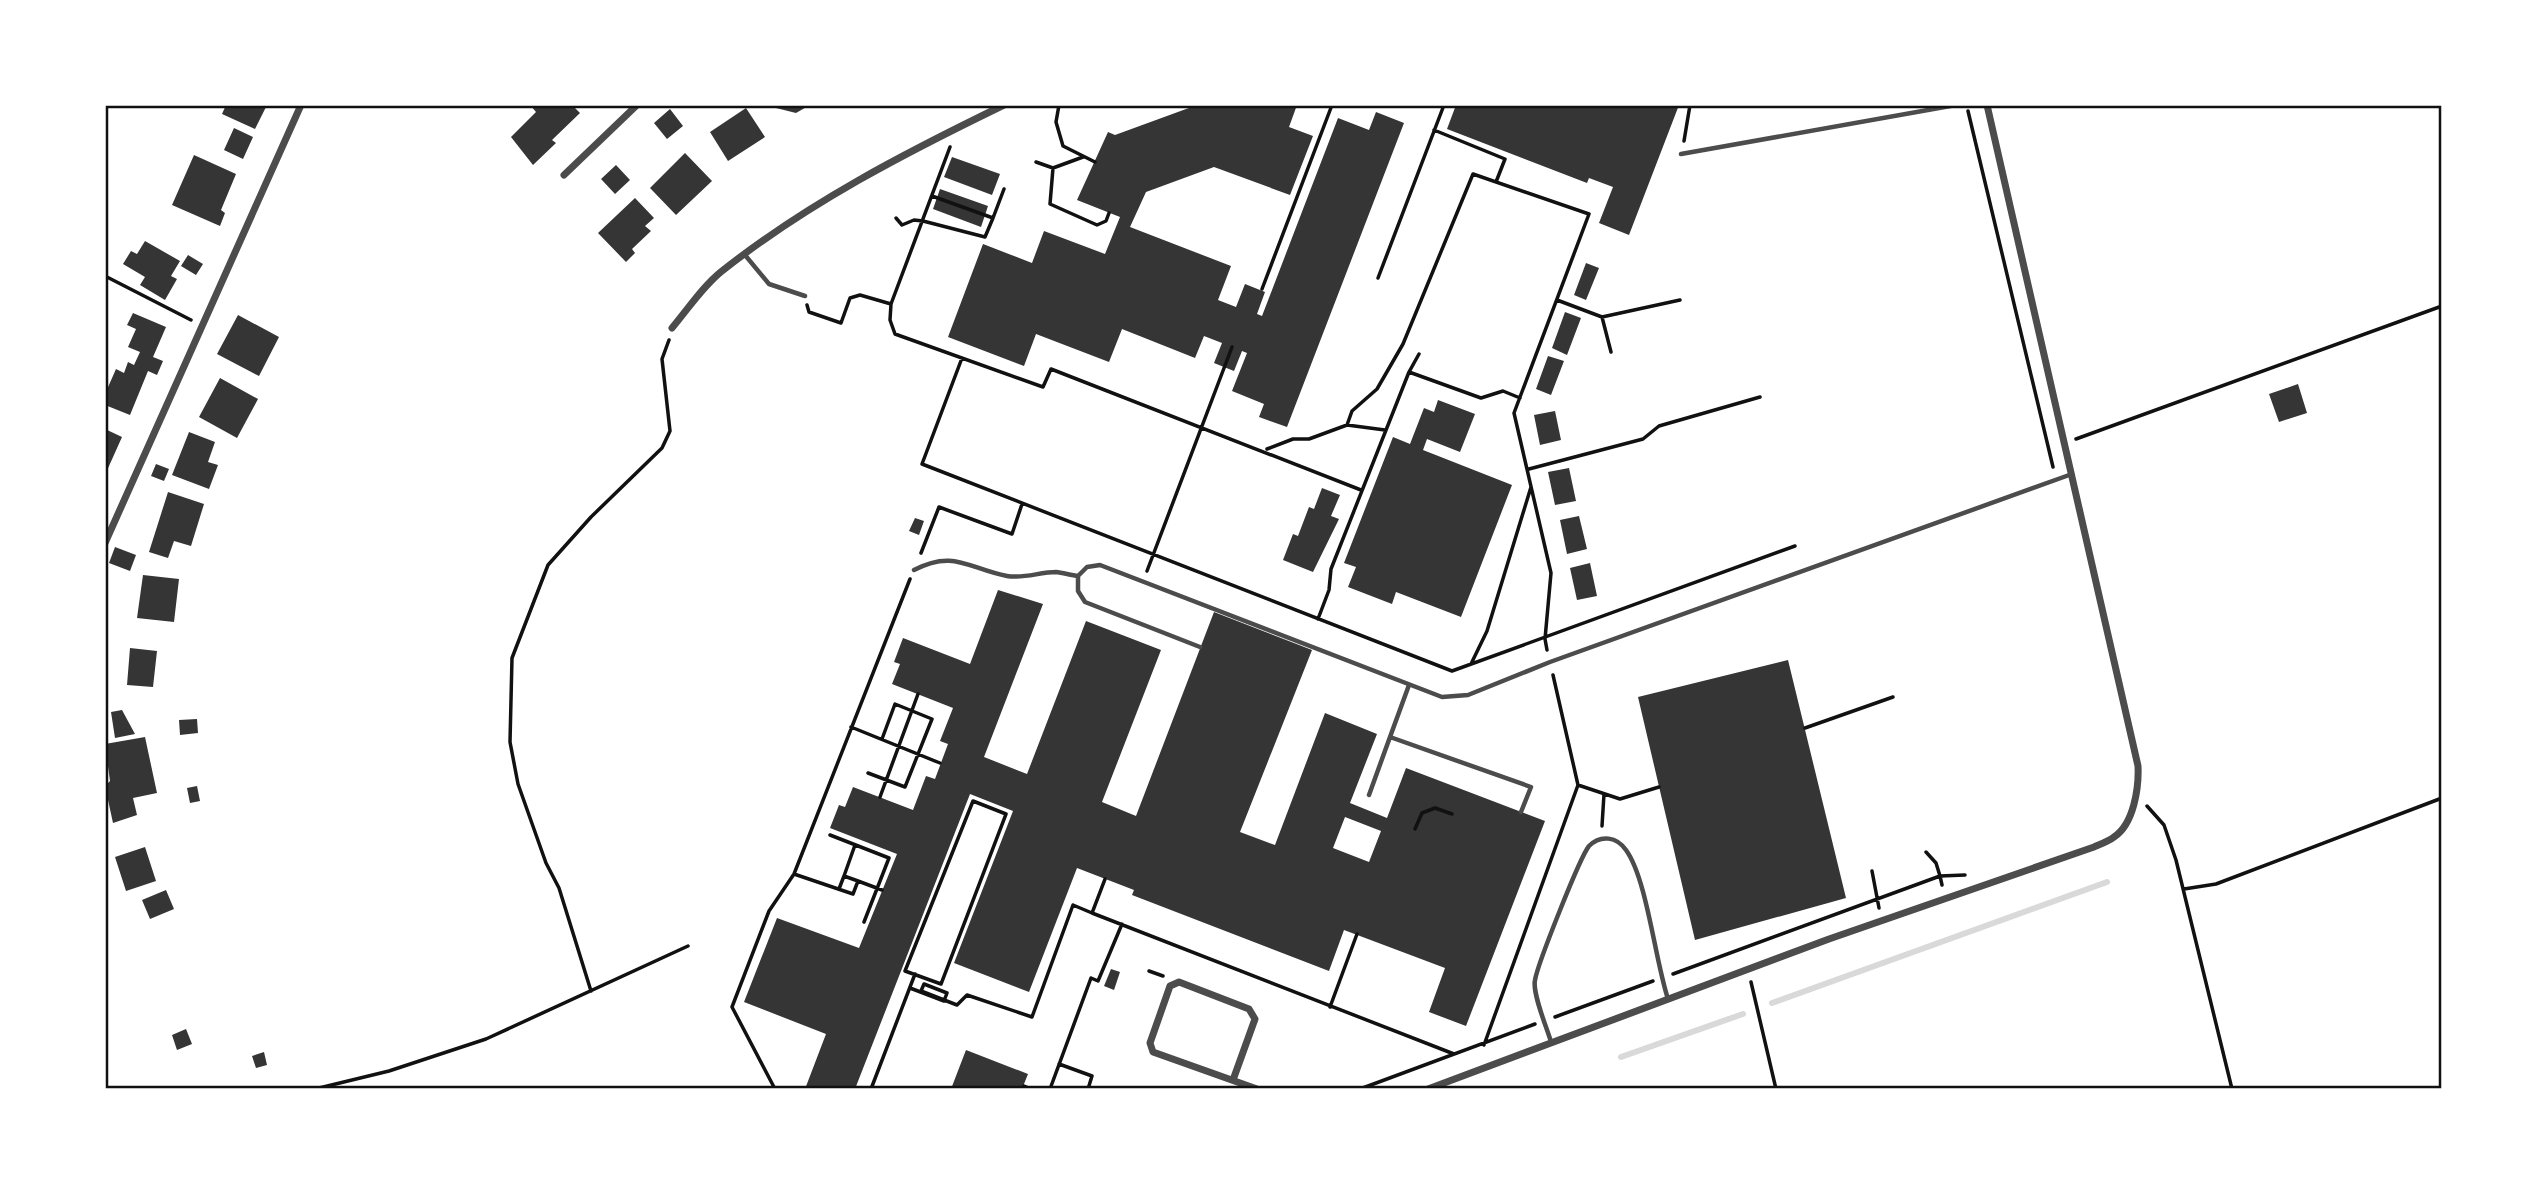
<svg xmlns="http://www.w3.org/2000/svg" width="2547" height="1194" font-family="Poppins,sans-serif">
<style>
.lines{fill:none;stroke-linecap:round;stroke-linejoin:round}
.stream{stroke:#d9d9d9;stroke-width:6}
.building{fill:#353535;fill-rule:evenodd}
.path{stroke:#111;stroke-width:3.5}
.service{stroke:#4c4c4c;stroke-width:4.5}
.minor{stroke:#4c4c4c;stroke-width:7}
.neatline{fill:none;stroke:#111;stroke-width:2.5}
</style>
<rect width="100%" height="100%" fill="#fff"/>
<g class="lines">
<path class="stream" d="M1772 1003 2107 882
M1621 1057 1743 1014"/>
</g>
<path class="building" d="M226 105H267L255 129 222 114Z
M530 105H555L558 108 572 105 580 113 552 140 556 143 533 165 511 137 536 112Z
M764 105H810L796 113Z
M1197 105H1297L1289 127 1313 136 1290 195 1214 167 1146 192 1130 227 1231 266 1218 300 1236 307 1245 284 1265 292 1257 314 1262 316 1338 118 1369 130 1376 112 1404 123 1287 427 1259 417 1264 404 1232 391 1247 353 1242 351 1234 371 1214 363 1222 343 1204 336 1195 358 1122 329 1109 362 1036 334 1024 366 948 337 983 244 1032 263 1044 231 1105 254 1120 217 1077 200 1108 132 1115 135Z
M1456 105H1679L1629 235 1599 223 1613 187 1589 178 1587 183 1447 129Z
M746 108 765 137 728 161 710 132Z
M670 109 683 126 667 139 654 123Z
M234 128 253 137 243 159 224 150Z
M685 153 712 181 676 215 650 188Z
M194 155 236 174 221 210 225 213 220 226 172 205Z
M952 157 1000 174 992 195 944 177Z
M616 165 630 180 615 194 601 179Z
M940 189 988 206 981 227 933 209Z
M635 198 654 218 645 226 651 231 632 249 635 253 626 262 598 233Z
M145 241 180 261 171 276 177 279 165 300 140 285 145 277 123 264 131 251 137 254Z
M188 255 203 264 196 275 181 266Z
M1586 263 1599 268 1586 300 1574 295Z
M1565 312 1581 318 1567 355 1552 348Z
M133 313 166 327 153 357 163 361 157 375 148 371 130 415 105 405V394L116 369 124 373 128 362 134 365 140 352 128 347 136 329 127 325Z
M238 315 279 337 259 376 217 354Z
M1548 356 1564 361 1551 395 1536 389Z
M220 378 258 399 237 438 199 417Z
M2298 384 2307 413 2279 422 2269 394Z
M1438 400 1475 414 1460 452 1427 439 1423 450 1512 485 1461 617 1396 592 1392 604 1348 587 1356 567 1344 563 1393 437 1410 444 1424 408 1434 412Z
M1555 411 1561 440 1540 445 1534 415Z
M105 429 122 437 105 475Z
M189 432 215 442 208 462 218 465 209 489 172 475Z
M156 464 169 469 164 481 151 476Z
M1569 468 1576 501 1555 505 1548 472Z
M1322 488 1340 495 1331 516 1339 519 1313 572 1283 560 1293 534 1298 536 1309 507 1314 509Z
M168 492 204 504 191 546 174 541 168 558 149 552Z
M1579 516 1587 549 1567 554 1560 520Z
M915 518 924 521 919 535 909 531Z
M115 547 136 555 130 571 109 563Z
M1590 563 1597 596 1577 600 1570 568Z
M143 575 179 579 174 622 137 618Z
M998 590 1043 604 984 757 1027 774 1086 621 1161 650 1102 802 1136 816 1214 612 1312 650 1240 832 1275 845 1325 713 1377 734 1350 803 1387 818 1406 768 1545 821 1466 1026 1429 1012 1445 968 1344 930 1329 971 1132 895 1134 890 1077 868 1029 992 954 963 1013 811 970 794 855 1089H805L826 1034 744 1002 777 918 859 948 897 854 830 828 839 805 845 807 853 787 913 810 926 776 935 779 948 744 940 741 953 708 892 684 900 664 894 662 903 638 970 664ZM1345 817 1381 831 1369 862 1333 848Z
M130 648 157 651 153 687 127 685Z
M1788 660 1846 898 1695 940 1638 697Z
M122 710 135 734 115 738 111 712Z
M197 719 198 733 180 735 179 720Z
M145 737 157 793 133 798 137 815 113 823 105 786 110 781 105 744Z
M197 786 200 801 190 803 187 788Z
M145 847 156 881 126 891 115 857Z
M166 890 174 909 150 919 142 900Z
M1111 969 1120 972 1114 990 1104 986Z
M186 1029 192 1044 177 1050 172 1035Z
M966 1050 1028 1074 1022 1089H951Z
M264 1052 267 1065 256 1068 252 1056Z"/>
<g class="lines">
<path class="path" d="M1059 105 1056 122 1063 146 1095 162
M1968 111 2053 467
M1434 130 1505 159 1496 182
M1684 141 1690 105
M950 147 891 304 890 320 895 334 1043 387 1051 369 1361 490
M1036 162 1053 168 1083 157
M1053 168 1050 204 1097 225 1106 221 1109 213
M932 196 993 218 1004 189
M896 218 902 225 914 220 923 221 985 237 993 218
M105 276 191 320
M1378 278 1444 105
M1262 289 1332 105
M1557 300 1602 317 1680 300
M807 305 809 312 841 323 850 298 860 295 891 304
M1602 317 1611 352
M962 358 922 464 1452 671 1795 546
M1409 372 1481 398 1503 391 1520 398
M1385 430 1347 425 1352 411 1377 389 1403 344 1473 174 1589 214 1514 413 1551 573 1545 639 1547 650
M2076 439 2442 306
M1267 449 1293 439H1309L1347 425
M1529 469 1643 439 1659 426 1760 397
M921 553 939 507 1012 534 1022 504
M1147 571 1232 347
M1318 619 1329 590 1331 569 1409 372 1419 354
M1471 664 1487 631 1531 487
M851 727 940 763
M1805 728 1893 697
M868 773 905 787 932 719 895 704 882 739
M1578 785 1620 799 1659 787
M880 797 918 694
M973 801 1006 814 941 984 905 971Z
M2147 806 2164 825 2176 860 2232 1089
M1602 826 1604 794
M1415 829 1422 813 1435 808 1452 814
M830 835 889 858 864 922
M1926 852 1936 863 1940 876 1965 875
M1872 871 1879 908
M794 874 853 894 858 881 882 890
M844 876 855 845
M1105 879 1092 913 1454 1054
M839 889 844 876 858 881
M2184 889 2216 884 2442 798
M1149 971 1163 976
M1673 974 1940 876 1942 885
M1751 982 1776 1089
M910 988 944 1001 947 993 924 984 921 991 957 1005 967 995 1032 1017 1073 905 1092 913
M591 991 559 888 546 863 518 784 510 742 512 658 548 565 591 517 662 448 670 431 662 359 669 340
M1330 1007 1357 934
M1555 1017 1653 981
M1484 1045 1578 785 1553 675
M1059 1064 1092 1076 1088 1089
M1024 1086 1031 1089
M315 1089 389 1071 486 1039 688 946
M775 1089 732 1007 769 911 794 874 910 579
M871 1089 915 974
M1050 1089 1091 978 1098 981 1122 924
M1360 1089 1535 1024"/>
<path class="service" d="M1681 154 1956 105
M745 255 769 284 805 296
M914 570C954 549 969 569 1007 576 1023 579 1040 572 1056 572 1063 573 1071 575 1078 576
M1200 647 1085 602 1078 591V576L1087 567 1100 565 1442 697 1468 695 1550 662 2072 474
M1409 685 1390 737 1531 787 1521 812
M1369 795 1390 737
M1551 1042C1547 1028 1532 993 1535 980 1538 963 1580 857 1589 846 1601 834 1617 837 1626 850 1647 879 1655 960 1668 999"/>
<path class="minor" d="M564 175 637 105
M672 328C688 309 703 286 722 271 808 203 905 153 1004 105
M105 543 301 105
M1233 1080 1255 1019 1249 1009 1179 982 1170 986 1150 1043 1153 1052 1257 1089
M1428 1089 1829 939 2094 847C2101 844 2109 841 2114 837 2134 824 2139 787 2138 766L1987 105"/>
</g>
<rect width="2547" height="1194" fill="none" stroke="#ffffff" stroke-width="214"/>
<rect x="107" y="107" width="2333" height="980" class="neatline"/>
</svg>
